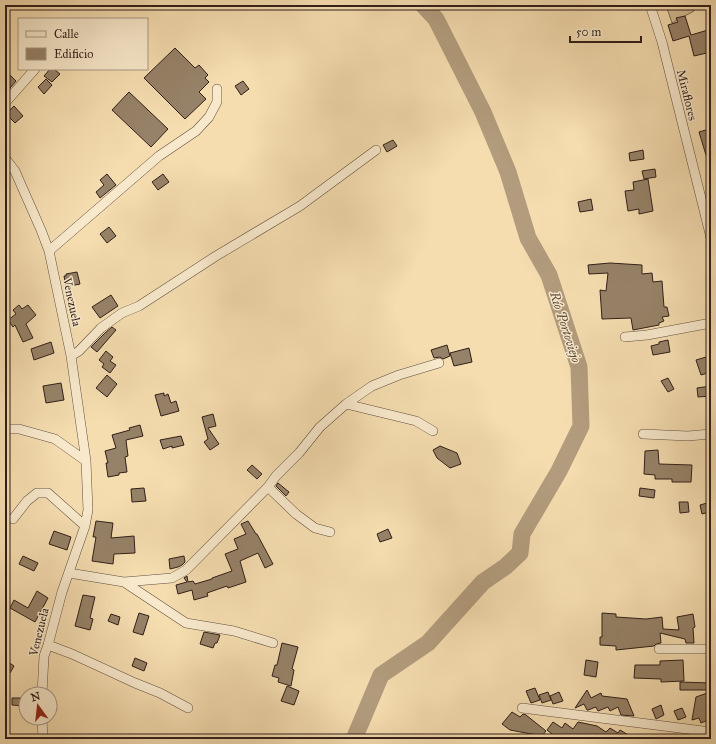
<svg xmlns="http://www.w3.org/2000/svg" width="716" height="744" font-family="'IM FELL Great Primer',serif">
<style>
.green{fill:#d4bd96;stroke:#826e58}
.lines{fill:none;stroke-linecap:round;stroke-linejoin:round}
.river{stroke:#b29c7d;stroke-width:17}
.building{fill:#968268;stroke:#301f19}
.minor-casing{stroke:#614e3f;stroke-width:10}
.minor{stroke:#f8e9cc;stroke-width:9}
.labels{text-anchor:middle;stroke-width:3;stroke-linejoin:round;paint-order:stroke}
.street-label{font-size:12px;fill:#301f19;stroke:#f8e9cc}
.water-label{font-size:13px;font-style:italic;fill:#5e4b3c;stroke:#f8e9cc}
</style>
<rect width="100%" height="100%" fill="#f5ddb0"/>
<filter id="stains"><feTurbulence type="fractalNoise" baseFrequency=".005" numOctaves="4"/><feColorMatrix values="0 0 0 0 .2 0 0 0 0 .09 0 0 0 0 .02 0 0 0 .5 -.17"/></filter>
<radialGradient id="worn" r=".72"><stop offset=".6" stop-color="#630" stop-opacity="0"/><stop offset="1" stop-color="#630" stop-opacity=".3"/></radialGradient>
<path class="green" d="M666 5H692L694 11 672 23Z"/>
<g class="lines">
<path class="river" d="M354 739 381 675 428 643 483 582 505 567 520 553 522 534 559 471 581 426 579 367 549 275 528 238 508 172 483 112 436 19 423 5"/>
</g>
<path class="building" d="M685 16 691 35 708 30 711 40V52L694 56 689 36 673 41 668 25 678 22 676 18Z
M175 48 195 68 199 65 208 75 205 78 209 82 199 92 206 99 185 119 144 78Z
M50 69H54L60 74 52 82 44 76Z
M5 70 16 81 5 94Z
M46 79 52 85 44 94 38 87Z
M243 81 249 89 241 95 235 86Z
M129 92 168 129 151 147 112 110Z
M14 106 23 116 15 123 6 114Z
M709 129 711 136V165H709L699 132Z
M393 140 397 146 387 152 383 145Z
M643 150 644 159 630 161 629 153Z
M655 169 656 177 644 179 642 171Z
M107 174 116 185 100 198 96 192 104 185 100 180Z
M163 174 169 182 158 190 152 182Z
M648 179 653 211 639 214V209L628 211 625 191 634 190 633 182Z
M591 199 593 210 580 212 578 202Z
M109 227 116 236 107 243 100 234Z
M610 263 642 265V274L652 273 653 282 662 281 664 307H667L669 316 662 317 664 321 659 323V325L633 330 631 318 602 319 600 290 606 291 608 273 589 274 588 265Z
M77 272 80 284 66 287 64 276H66V274Z
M111 295 118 306 100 318 92 307Z
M19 305 22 309 28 305 36 315 26 324 33 338 23 342 15 325 13 327 8 320 16 314 13 310Z
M112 327 116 330 97 352 91 347 105 333Z
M668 340 670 352 653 355 651 346 659 344V342Z
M51 342 54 353 34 360 31 349Z
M447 345 450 356 443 359 440 357 434 358 431 350Z
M469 348 472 362 454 366 450 353Z
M106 351 113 357 110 361 116 365 110 373 102 367 104 364 99 360Z
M706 357 711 372 701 375 696 360Z
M107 375 117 384 107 397 96 388Z
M668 378 674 389 668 392 661 381Z
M61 383 64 400 46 403 43 386Z
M711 386V396L698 397 697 388Z
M164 393V396L168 394 171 403 176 401 179 411 161 416 155 395Z
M213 414 216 426 208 428 219 444 210 450 204 442 208 439 202 417Z
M140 425 143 436 126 440 128 456 125 457 127 472 119 473V475L108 477 106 463H108L105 451 116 448 112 435 130 430 129 428Z
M181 436 184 445 172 448V446L163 449 160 440Z
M440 446 457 453 461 464 450 468 437 458 433 450Z
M658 450 659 464 692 465 691 482H672V479H655V475L644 474 645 451Z
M252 465 262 474 257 479 247 470Z
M278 483 289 492 286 496 276 486Z
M144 488 146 501 132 502 131 489Z
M640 488 655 490 654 498 639 496Z
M679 502H688L689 512 680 513Z
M707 503 709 512 702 514 700 505Z
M96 521 113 523 111 538 134 536 135 553 114 554 113 564 92 561 96 537H93Z
M248 521 256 534H257L273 564 265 568 258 553 240 561 246 582 228 588 227 586 207 593 208 596 194 600 192 590 178 594 176 585 187 582 184 578 187 576 188 582 193 581 195 584 212 579V578L232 571 225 554 238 549 234 539 246 534 241 524Z
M388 529 392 538 380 542 377 534Z
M54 531 71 537 67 550 49 544Z
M23 556 38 563 34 571 19 564Z
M184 556 185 562 182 565 178 567 170 569 169 559Z
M37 591 48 598 35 622 10 608 14 600 28 608Z
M83 595 95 597 90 618 93 619 90 630 75 626Z
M139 613 149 616 143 635 133 632Z
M602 613 616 614V617L646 619 662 617 663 629 679 630 677 617 693 614 695 627 693 628 694 643H686L685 639 660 633 661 643 656 644 654 646 616 650V646L600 645V637H602Z
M111 614 120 617 118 625 108 621Z
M204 632 220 635 217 643H215L213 648 200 644Z
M282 643 298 647 292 669 294 670 291 686 278 682 279 678 272 676 275 665H277Z
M135 658 147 663 144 671 132 666Z
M5 660 14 666 10 673 5 670Z
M586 660 598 662 596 677 584 675Z
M683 660 684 681 661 682V679L634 678 635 665H660V661Z
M680 682 711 683V690H680Z
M287 686 299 691 294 705 281 701Z
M535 688 540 700 531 703 526 691Z
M587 690 591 698 601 693 602 696 627 699 634 716 621 715 618 707 610 711 608 707 598 711 596 707 588 710H587L584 704 575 708Z
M548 692 551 700 542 703 539 695Z
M559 692 563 701 553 704 550 696Z
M710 692 707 708H711V719L701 723 699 718 692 720 696 697Z
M12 698H26V706L12 705Z
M661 705 664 715 656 719 652 709Z
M682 708 686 717 678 720 674 711Z
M512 712 520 717 523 714 526 715 546 731 542 736 510 730 502 724Z
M553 722 562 728 565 723 573 729 578 722 597 726 606 732 610 728 618 733 620 730 635 739H595L590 736 587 739 580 734 578 739 557 738 547 730Z"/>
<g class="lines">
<defs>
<path id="minor" d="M650 5 662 42 711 238
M5 103 35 69
M5 158 15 171 41 230 49 251 71 356 86 461 88 510 85 526 62 592 48 645 44 656 42 694
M49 251 159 156 196 131 209 117 217 102V89
M625 337 647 335 711 323
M71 356 79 351 101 328 122 313 139 306 216 256 300 206 376 150
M346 404 416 421 433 431
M5 429H19L55 439 86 461
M643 434 688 436 711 434
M268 487 296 514 315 528 330 532
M13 519 27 501 37 493H48L85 526
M69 573 124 582 172 578 186 570 268 487 276 476 299 453 320 427 346 404 372 386 399 375 439 363
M124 582 186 623 234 631 273 643
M48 645 72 654 135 683 160 693 188 708
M659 649H711
M522 708 711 732
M42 718 43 739"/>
</defs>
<use href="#minor" class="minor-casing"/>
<use href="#minor" class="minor"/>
</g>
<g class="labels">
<g class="street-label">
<text transform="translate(687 95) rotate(76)" y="4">Miraflores</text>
<text transform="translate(72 302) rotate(78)" y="4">Venezuela</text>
<text transform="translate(39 632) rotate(-76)" y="4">Venezuela</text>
</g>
<g class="water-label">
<text transform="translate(566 327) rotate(72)" y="5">Río Portoviejo</text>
</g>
</g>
<rect width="716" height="744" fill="none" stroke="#f5ddb0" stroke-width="20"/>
<rect x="6" y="6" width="704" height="732" fill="none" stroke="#301f19" stroke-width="2"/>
<rect x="10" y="10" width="696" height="724" fill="none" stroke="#301f19"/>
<rect x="18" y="18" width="130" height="52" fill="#f8e9cc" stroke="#a89884"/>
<rect x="26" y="31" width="20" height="6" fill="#f8e9cc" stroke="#a89884"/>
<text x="54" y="38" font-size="12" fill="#301f19">Calle</text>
<rect x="26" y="48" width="20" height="12" fill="#968268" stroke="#a89884"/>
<text x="54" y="58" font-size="12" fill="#301f19">Edificio</text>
<g transform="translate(38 706) rotate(345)"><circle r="19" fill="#f8e9cc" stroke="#a89884"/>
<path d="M0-3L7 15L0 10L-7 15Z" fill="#8f2418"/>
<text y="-6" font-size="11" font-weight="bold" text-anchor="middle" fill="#301f19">N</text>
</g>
<path d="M570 36v6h71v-6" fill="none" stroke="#301f19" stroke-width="2"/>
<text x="576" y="36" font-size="12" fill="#301f19" stroke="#f8e9cc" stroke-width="3" paint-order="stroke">50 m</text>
<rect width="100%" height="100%" filter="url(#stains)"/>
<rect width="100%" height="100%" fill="url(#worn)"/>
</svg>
